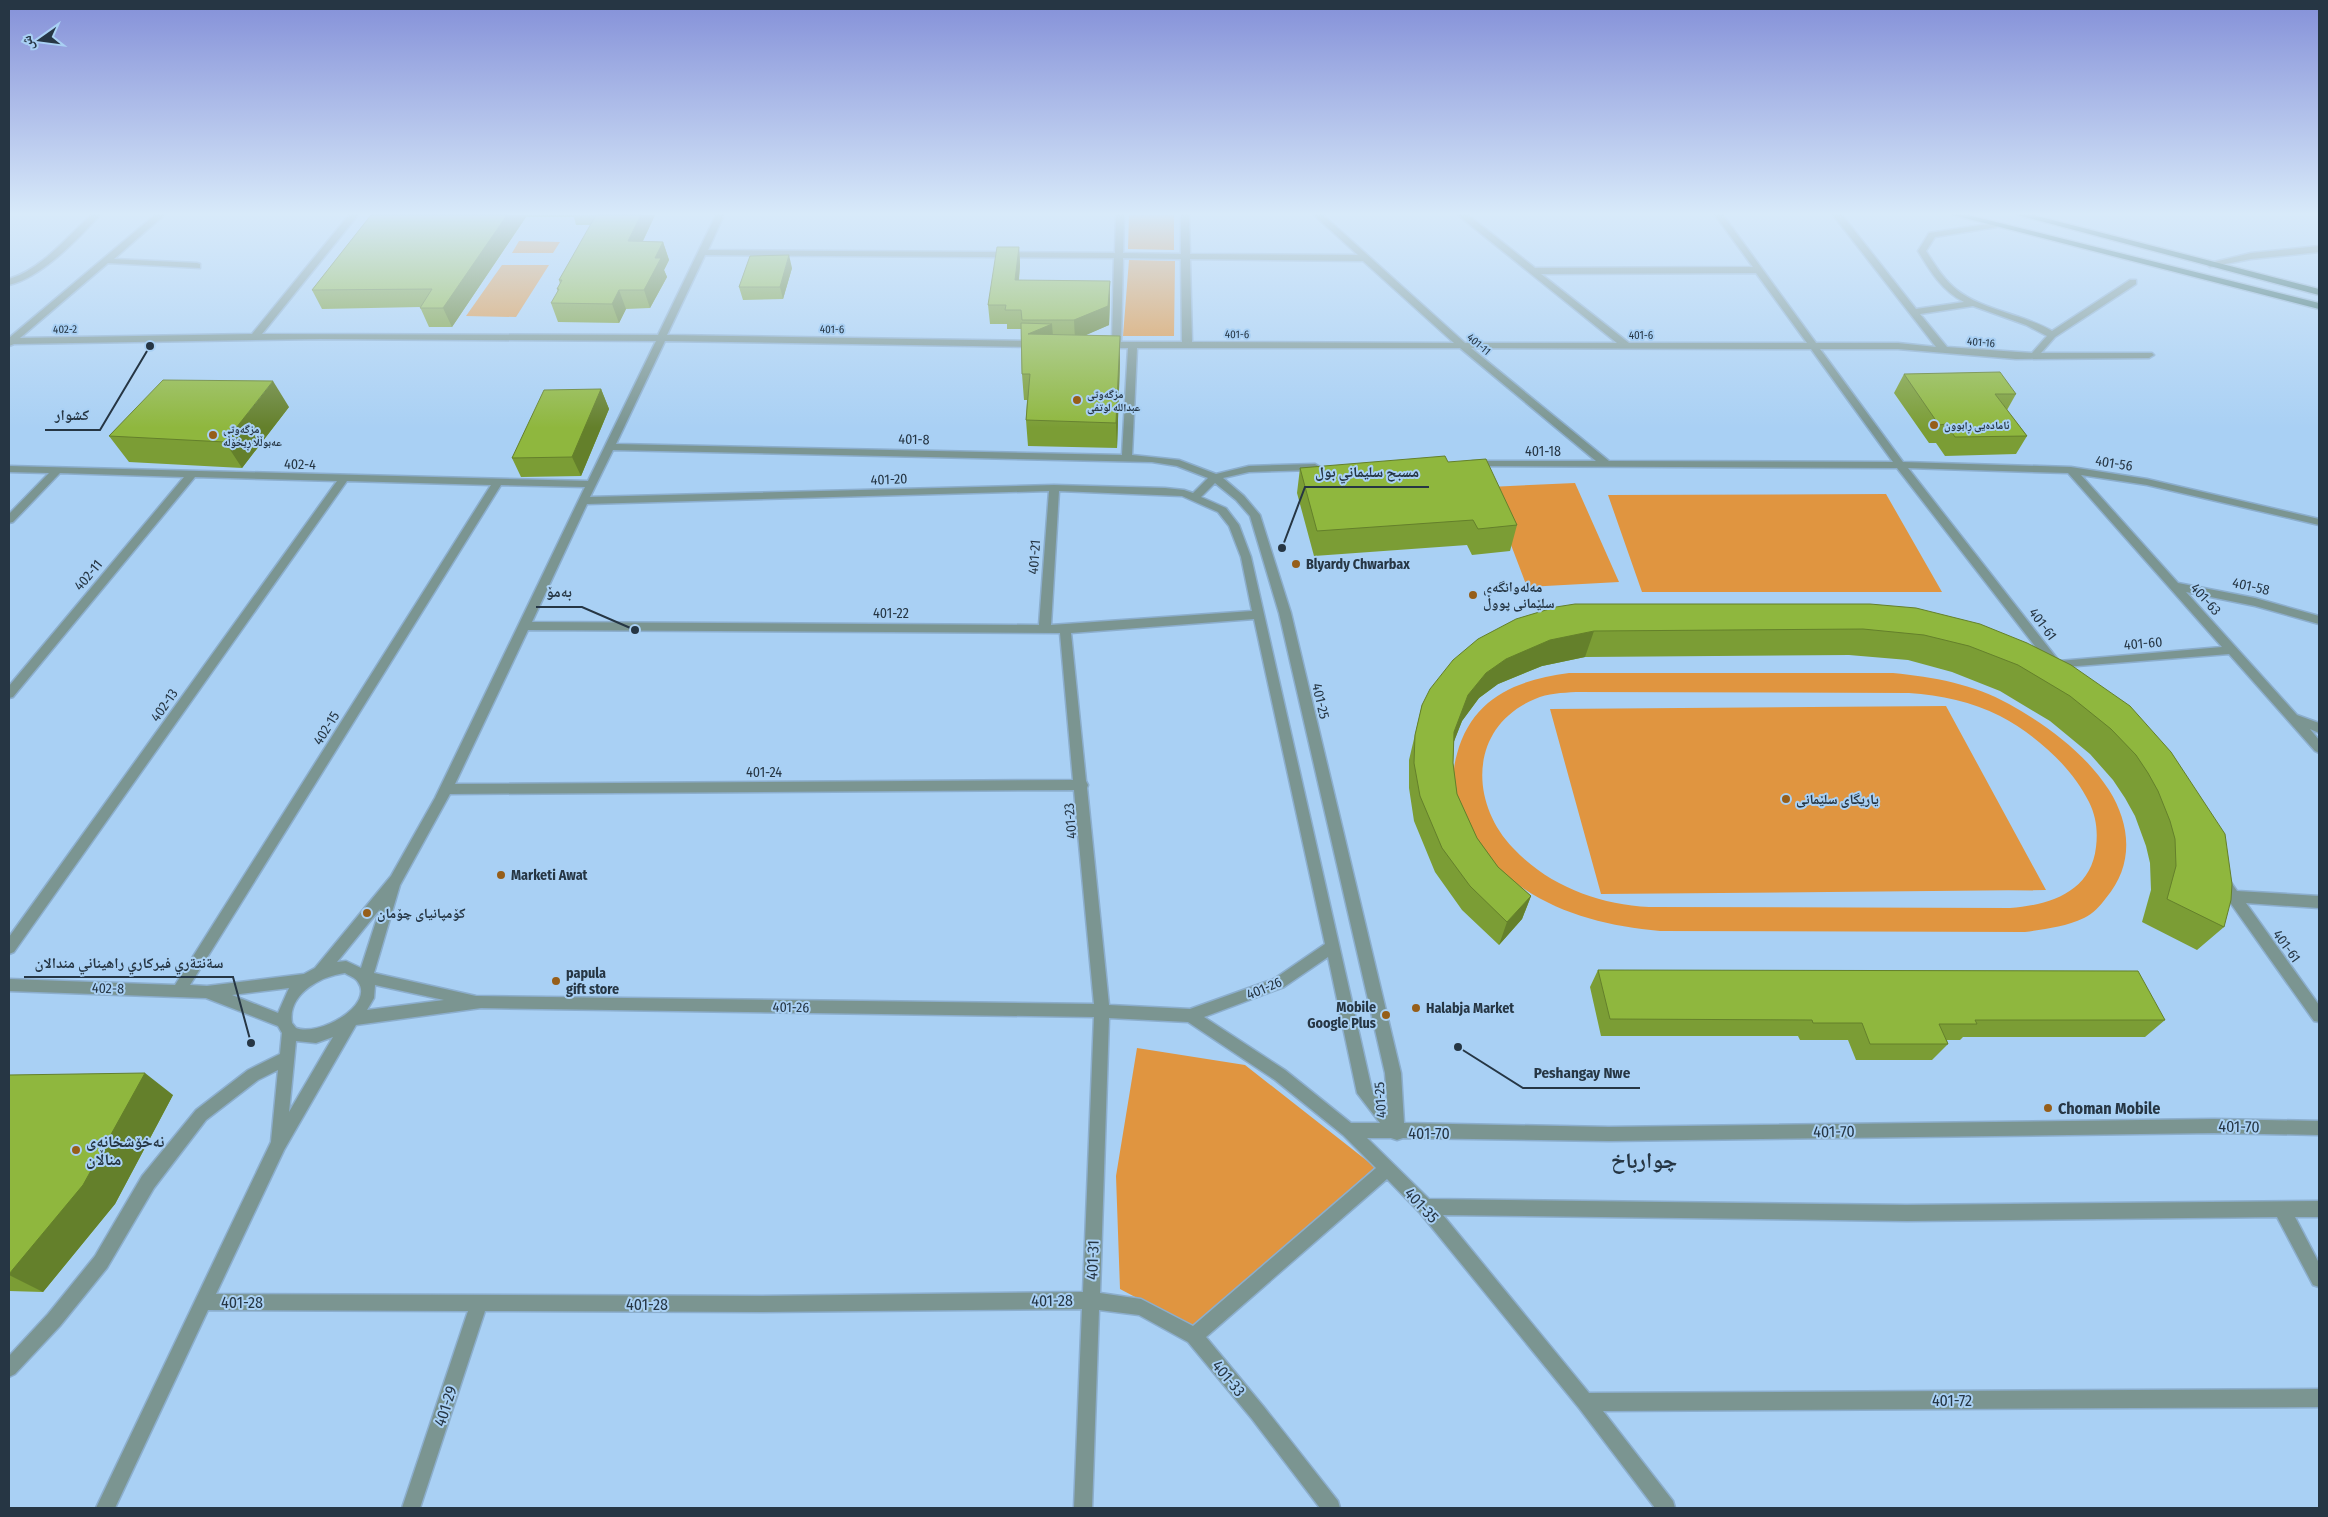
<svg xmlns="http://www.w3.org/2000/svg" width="2328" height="1517" font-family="'Fira Sans Condensed','Noto Naskh Arabic',sans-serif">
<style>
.green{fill:#e09540;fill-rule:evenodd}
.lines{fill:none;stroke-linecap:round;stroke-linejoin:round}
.minor-casing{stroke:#8caecd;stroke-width:3}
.major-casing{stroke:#8caecd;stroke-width:3}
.minor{fill:#7b9591;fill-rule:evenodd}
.major{fill:#356761;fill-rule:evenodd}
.wall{fill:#7b9d35}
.shaded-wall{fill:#64802b}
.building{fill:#8fb73e;stroke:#64802b}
.poi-dot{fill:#965e19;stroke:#a9d0f4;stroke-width:2}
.labels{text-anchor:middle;stroke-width:4;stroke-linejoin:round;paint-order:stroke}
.far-street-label{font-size:11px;fill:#263644;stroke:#a9d0f4}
.far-poi-label{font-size:11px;font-weight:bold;fill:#263644;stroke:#a9d0f4;text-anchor:start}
.street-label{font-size:14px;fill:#263644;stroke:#a9d0f4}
.poi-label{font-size:14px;font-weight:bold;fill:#263644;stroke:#a9d0f4;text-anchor:start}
.near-poi-label{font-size:16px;font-weight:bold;fill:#263644;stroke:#a9d0f4;text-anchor:start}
.near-street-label{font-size:16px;fill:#263644;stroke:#a9d0f4}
.near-district-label{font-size:22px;font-weight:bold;fill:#263644;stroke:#a9d0f4}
.leader{fill:none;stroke:#263644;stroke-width:2}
.callout-dot{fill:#263644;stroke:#a9d0f4;stroke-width:2}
.callout-label{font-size:15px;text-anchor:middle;font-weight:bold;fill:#263644;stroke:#a9d0f4;stroke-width:4;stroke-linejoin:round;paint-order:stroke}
</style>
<rect width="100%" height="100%" fill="#a9d0f4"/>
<path class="green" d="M1129 215H1174V250L1128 249Z
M519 241 560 242 553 253H512Z
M1129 260 1175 261 1174 336H1123Z
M502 265H549L516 317 466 316Z
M1575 483 1619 582 1527 587 1489 487Z
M1886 494 1942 592H1642L1608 495Z
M1569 673H1893C1934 677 1973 684 2009 704 2047 725 2085 753 2109 790 2131 825 2134 865 2106 898 2100 906 2093 914 2084 918 2065 927 2045 929 2025 932L1660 931C1605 926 1552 913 1508 877 1490 862 1478 844 1468 823 1464 815 1459 807 1456 799 1452 785 1453 767 1457 754 1472 698 1516 680 1569 673ZM1576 692 1909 693C1941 695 1972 702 2000 716 2036 735 2071 766 2089 802 2096 816 2098 831 2096 847 2091 892 2050 905 2010 908L1649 907C1598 904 1549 886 1513 848 1468 801 1470 726 1535 699 1548 693 1562 693 1576 692Z
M1946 706 2046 890 1601 894 1550 709Z
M1137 1048 1245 1065 1375 1167 1194 1328 1120 1289 1116 1176Z"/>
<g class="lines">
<defs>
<path id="minor" d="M91 215H100C77 240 42 277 9 285V279C42 269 66 238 91 215Z
M155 215H164L114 259 197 263 200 264V268L108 263 20 338 252 334 349 215H358L262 334 658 335 716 215H724L708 250 1115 253 1116 215H1124L1123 253 1181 254V215H1189L1190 254 1358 255 1314 215H1323L1465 343H1617L1458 215H1468L1535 268 1753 267 1715 215H1723L1816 343H1898L1936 347 1833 215H1842L1916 309 1964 302C1942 291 1930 271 1918 251L1929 233 1994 223 1998 225 1997 227 1935 237 1926 251C1935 265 1944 280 1957 290 1982 310 2023 314 2052 331L2130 280H2136V284L2055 337 2041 353H2152L2154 355 2149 358 2016 359 1898 349H1820L1903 462 2071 467 2147 479 2319 519V525L2147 485 2081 475 2178 583 2255 598 2319 616V624L2255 606 2186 592 2297 715 2319 723V733L2310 729 2319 740V753L2315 751 2229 654 2052 668 1897 468 1469 466V462L1473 461H1596L1460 348H1137L1132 455 1179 460 1216 474 1249 466 1315 464 1320 467 1315 470 1249 472 1223 478 1244 496 1260 515 1291 613 1401 1073 1404 1123 1609 1127 2214 1119 2319 1121V1135L2214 1133 1609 1141 1403 1138 1397 1140 1391 1138H1367L1429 1199 1907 1205 2319 1201V1217H2295L2319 1263V1287L2313 1285 2277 1217 1907 1221 1443 1215 1589 1393 2319 1389V1407L1603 1411 1673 1501 1675 1508H1655L1579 1408 1420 1213 1387 1179 1206 1337 1264 1407 1338 1501 1340 1508H1320L1252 1419 1188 1342 1139 1315 1099 1310 1092 1508H1074L1082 1309 762 1312 485 1311 420 1508H402L468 1311 208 1310 115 1508H96L271 1142 278 1070 258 1080 206 1120 154 1188 107 1268 60 1326 15 1374 9 1377V1356L48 1314 95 1256 142 1176 196 1110 248 1070 280 1054 282 1033 278 1026 206 998 9 991V979L175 985 491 485 347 481 14 952 9 954V937L337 481 195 477 13 697 9 698V686L184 477 60 473 13 522 9 523V514L49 473 9 472V466L588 481 656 341 321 339 14 344 9 346V338ZM705 255 1114 258 1112 342H1104L1099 345 1104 348H1128L1122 455 616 444 665 341 1039 347 1044 344 1039 341 667 335ZM1123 258 1181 259 1182 342H1121ZM1190 259 1363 261 1454 343 1192 342ZM1756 273 1807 343H1629L1541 274ZM1973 306 2026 325 2047 336 2032 353 1947 347 1920 314ZM1471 348 1811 349 1893 462 1609 461ZM613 450 1152 462 1177 466 1208 478 1193 493 1184 490 1165 488 1054 485 590 497ZM1908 468 2068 473 2222 647 2059 661ZM1215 483 1236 500 1250 516 1279 613 1385 1073 1388 1110 1372 1090 1251 557 1239 525 1226 508 1201 497ZM501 485 585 487 435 798 391 876 315 968 304 974 207 986 190 985ZM1049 491 1039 625 532 622 587 504ZM1059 491 1182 496 1218 512 1229 526 1241 557 1252 611 1051 625ZM1254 619 1325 944 1274 979 1190 1009 1109 1005 1087 788 1088 785 1086 781 1071 633ZM528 630 1060 633 1073 780 455 784ZM1074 790 1094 1004 476 996 374 973 400 885 450 794ZM380 909 361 968 346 961 337 962ZM1328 957 1357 1093 1380 1123H1351L1285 1070 1204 1017 1284 987ZM345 973C349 976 355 977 358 982 375 1005 319 1037 296 1028L292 1023C287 994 321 976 345 973ZM375 985 444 1000 367 1010 374 998ZM289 988 278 1013 232 995ZM481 1008 1094 1017 1083 1292 762 1296 216 1294 284 1150 356 1025ZM1109 1018 1188 1022 1275 1080 1343 1135 1376 1168 1193 1326 1141 1299 1100 1293ZM333 1037 289 1112 296 1041 316 1043Z
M2319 246V252L2251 259 2210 267 2206 264 2251 253Z
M2223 876 2228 878 2237 891 2319 896V908L2246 903 2319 1005V1022L2314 1021 2229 901 2226 900 2216 882 2218 878Z"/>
<path id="major" d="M1953 215H1968L2319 303V309Z
M2018 215H2033L2319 289V295Z"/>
</defs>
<use href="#minor" class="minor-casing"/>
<use href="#major" class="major-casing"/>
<use href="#minor" class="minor"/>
<use href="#major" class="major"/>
</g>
<path class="wall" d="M371 215H655L643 241 663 242 669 260 664 270 667 277 650 308 626 309 619 323 558 322 551 303 558 292 557 289 560 284 559 280 591 225H576L574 217H526L452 327H429L420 307 322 309 312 290Z
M1019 247 1020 265 1019 280 1110 300 1109 325 1085 335 1120 336V361L1117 448 1028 446 1026 420 1027 400H1024L1022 374 1021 329H1007V324H990L988 305Z
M792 268 783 299 743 300 739 287Z
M1904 374 2016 394 2007 410 2027 436 2016 454 1945 456 1936 443H1929L1894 393Z
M601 389 609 409 581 476 521 477 512 458Z
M289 407 242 468 129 462 109 436Z
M1448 462 1517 525 1510 551 1472 555 1467 545 1314 556 1297 493 1300 468Z
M1870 604 2130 706 2224 927 2197 950 2142 922 2151 890 2150 863 2146 846 2135 816 2125 798 2113 780 2090 754 2050 721 2000 691 1952 672 1908 660 1849 655 1585 657 1542 666 1498 684 1479 698 1462 721 1454 741 1453 763 1457 794 1477 838 1498 867 1531 896 1522 919 1499 945 1462 910 1435 872 1414 821 1409 788V760L1422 705 1478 639Z
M1598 970 2165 1020 2145 1037H1963L1960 1040H1947L1948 1044 1932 1060H1856L1848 1040H1800L1798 1036H1601L1590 987Z
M9 1075 173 1095 115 1204 43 1292 9 1291Z"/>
<path class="shaded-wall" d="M507 215H526V217L452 327 443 308Z
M641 215H655L634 260 628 241Z
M663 242 669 260 664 270 667 277 650 308 644 290 655 258Z
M1019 247 1020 265 1017 299 1015 280Z
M789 255 792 268 783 299 780 287Z
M1110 281V300L1109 325 1075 340 1074 320Z
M619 290 626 309 619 323 612 304Z
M1052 324 1054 349 1028 334Z
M1120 336V361L1117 448 1116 423Z
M273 381 289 407 242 468 225 442Z
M601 389 609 409 581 476 572 457Z
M1594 631 1585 657 1542 666 1498 684 1479 698 1462 721 1448 757 1454 732 1468 695 1486 673 1506 659 1550 640Z
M1531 896 1522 919 1499 945 1507 922Z
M145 1073 173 1095 115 1204 43 1292 9 1275Z"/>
<path class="building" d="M371 215H507L443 308H420L432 289 312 290Z
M596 215H641L628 241 663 242 655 258H661L644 290H619L612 304 551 303 559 289H557L562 280H559Z
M997 247H1019L1015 280 1110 281 1108 306 1074 320H1022L1021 310H1005L1006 305H988Z
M789 255 780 287H739L750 256Z
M1021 323 1052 324 1028 334 1120 336 1116 423 1026 420 1030 374H1022Z
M2000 372 2016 394H1995L2027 436 1955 437 1946 424 1939 425 1904 374Z
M163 380 273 381 225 442 109 436Z
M601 389 572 457 512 458 544 390Z
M1445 456 1448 462 1486 459 1517 525 1478 529 1473 520 1317 531 1300 468Z
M1575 604H1870L1916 608 1980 624 2027 643 2071 665 2130 706 2171 752 2225 834 2232 884 2231 900 2224 927 2167 899 2176 866 2175 839 2170 821 2158 791 2148 773 2136 755 2111 729 2070 696 2018 665 1969 646 1924 635 1863 629 1594 631 1550 640 1506 659 1486 673 1468 695 1454 732 1453 763 1457 794 1477 838 1498 867 1531 896 1507 922 1470 886 1442 848 1420 796 1414 763 1415 735 1422 705 1430 689 1453 660 1478 639 1516 619 1556 607Z
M1598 970 2138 971 2165 1020H1975L1977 1024H1939L1948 1044H1870L1862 1023H1813L1812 1020 1610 1019Z
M145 1073 83 1185 9 1274V1075Z"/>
<linearGradient id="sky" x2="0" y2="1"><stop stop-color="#8490d8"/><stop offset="0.5" stop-color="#d8eafa"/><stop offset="1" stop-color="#d8eafa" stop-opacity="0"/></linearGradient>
<rect width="2328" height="428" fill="url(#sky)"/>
<g class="poi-dot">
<circle cx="1077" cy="400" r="5"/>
<circle cx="1934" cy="425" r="5"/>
<circle cx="213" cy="435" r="5"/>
<circle cx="1296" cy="564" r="5"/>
<circle cx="1473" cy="595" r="5"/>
<circle cx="1786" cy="799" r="5"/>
<circle cx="501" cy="875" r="5"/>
<circle cx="367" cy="913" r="5"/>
<circle cx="556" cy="981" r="5"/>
<circle cx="1416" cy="1008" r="5"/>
<circle cx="1386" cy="1015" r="5"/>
<circle cx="2048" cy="1108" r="5"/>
<circle cx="76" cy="1150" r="5"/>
</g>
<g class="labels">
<g class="far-street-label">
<text transform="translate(65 329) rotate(-1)" y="4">402-2</text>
<text transform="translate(832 329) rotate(1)" y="4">401-6</text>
<text transform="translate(1237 334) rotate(1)" y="4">401-6</text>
<text x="1641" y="339">401-6</text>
<text transform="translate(1981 342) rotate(5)" y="4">401-16</text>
<text transform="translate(1479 344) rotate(40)" y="4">401-11</text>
</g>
<g class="far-poi-label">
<text x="1087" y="398">مزگەوتی<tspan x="1087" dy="13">عبداللە لوتفی</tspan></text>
<text x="1944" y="429">ئامادەیی ڕابوون</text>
<text x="223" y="433">مزگەوتی<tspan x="223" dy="13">عەبوڵڵا ڕیخۆڵە</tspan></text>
</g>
<g class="street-label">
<text transform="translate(914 439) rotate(1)" y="5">401-8</text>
<text x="1543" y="456">401-18</text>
<text transform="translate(2114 463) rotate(9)" y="5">401-56</text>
<text transform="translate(300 464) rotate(1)" y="5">402-4</text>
<text transform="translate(889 479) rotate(-2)" y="5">401-20</text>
<text transform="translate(1034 557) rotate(-86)" y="5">401-21</text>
<text transform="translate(88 575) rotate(-50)" y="5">402-11</text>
<text transform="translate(2251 586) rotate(13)" y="5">401-58</text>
<text transform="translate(2206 599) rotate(48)" y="5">401-63</text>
<text x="891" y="618">401-22</text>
<text transform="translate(2043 624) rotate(53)" y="5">401-61</text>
<text transform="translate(2143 643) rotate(-5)" y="5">401-60</text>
<text transform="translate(1321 701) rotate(77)" y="5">401-25</text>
<text transform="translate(164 705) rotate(-55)" y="5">402-13</text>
<text transform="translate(326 728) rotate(-58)" y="5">402-15</text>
<text x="764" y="777">401-24</text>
<text transform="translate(1070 821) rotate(-95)" y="5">401-23</text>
<text transform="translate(2287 946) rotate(54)" y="5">401-61</text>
<text transform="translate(108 988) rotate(2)" y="5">402-8</text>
<text transform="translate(1264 988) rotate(-23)" y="5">401-26</text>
<text transform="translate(791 1007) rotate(1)" y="5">401-26</text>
<text transform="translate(1380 1100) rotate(-94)" y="5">401-25</text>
</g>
<g class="poi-label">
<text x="1306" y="569">Blyardy Chwarbax</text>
<text x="1483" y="592">مەلەوانگەی<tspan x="1483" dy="16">سلێمانی پووڵ</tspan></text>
<text x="1796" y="804">یاریگای سلێمانی</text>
<text x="511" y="880">Marketi Awat</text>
<text x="377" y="918">کۆمپانیای چۆمان</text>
<text x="566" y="978">papula<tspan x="566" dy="16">gift store</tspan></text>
<text x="1376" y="1012" text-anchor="end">Mobile<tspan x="1376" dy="16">Google Plus</tspan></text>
<text x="1426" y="1013">Halabja Market</text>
</g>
<g class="near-poi-label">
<text x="2058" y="1114">Choman Mobile</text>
<text x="86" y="1147">نەخۆشخانەی<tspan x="86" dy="18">مناڵان</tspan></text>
</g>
<g class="near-street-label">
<text transform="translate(2239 1126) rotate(1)" y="6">401-70</text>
<text transform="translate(1834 1131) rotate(-1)" y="6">401-70</text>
<text x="1429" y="1139">401-70</text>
<text transform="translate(1422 1205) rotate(47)" y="6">401-35</text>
<text transform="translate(1092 1260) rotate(-88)" y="6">401-31</text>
<text transform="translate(1052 1300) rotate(-1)" y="6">401-28</text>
<text x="242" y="1308">401-28</text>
<text x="647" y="1310">401-28</text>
<text transform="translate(1229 1378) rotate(50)" y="6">401-33</text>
<text x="1952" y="1406">401-72</text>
<text transform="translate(445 1406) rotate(-72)" y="6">401-29</text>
</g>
<g class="near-district-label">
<text x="1644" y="1168">چوارباخ</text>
</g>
</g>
<path class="leader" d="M150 346L100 430H45M1282 548L1305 487H1429M635 630L582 607H536M251 1043L233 977H24M1458 1047L1523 1088H1640"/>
<g class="callout-dot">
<circle cx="150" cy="346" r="5"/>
<circle cx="1282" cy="548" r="5"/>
<circle cx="635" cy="630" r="5"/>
<circle cx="251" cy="1043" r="5"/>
<circle cx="1458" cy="1047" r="5"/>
</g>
<g class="callout-label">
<text x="72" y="420">كشوار</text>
<text x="1367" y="477">مسبح سلیماني بول</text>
<text x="559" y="597">بەمۆ</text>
<text x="129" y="968">سةنتةري فيركاري راهيناني مندالان</text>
<text x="1582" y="1078">Peshangay Nwe</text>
</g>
<rect width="2328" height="1517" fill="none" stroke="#263644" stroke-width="20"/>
<g transform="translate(40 40) rotate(256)" stroke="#a9d0f4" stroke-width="4" paint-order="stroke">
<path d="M0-4L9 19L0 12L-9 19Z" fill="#263644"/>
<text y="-8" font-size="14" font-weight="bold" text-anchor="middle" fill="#263644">ش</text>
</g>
</svg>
